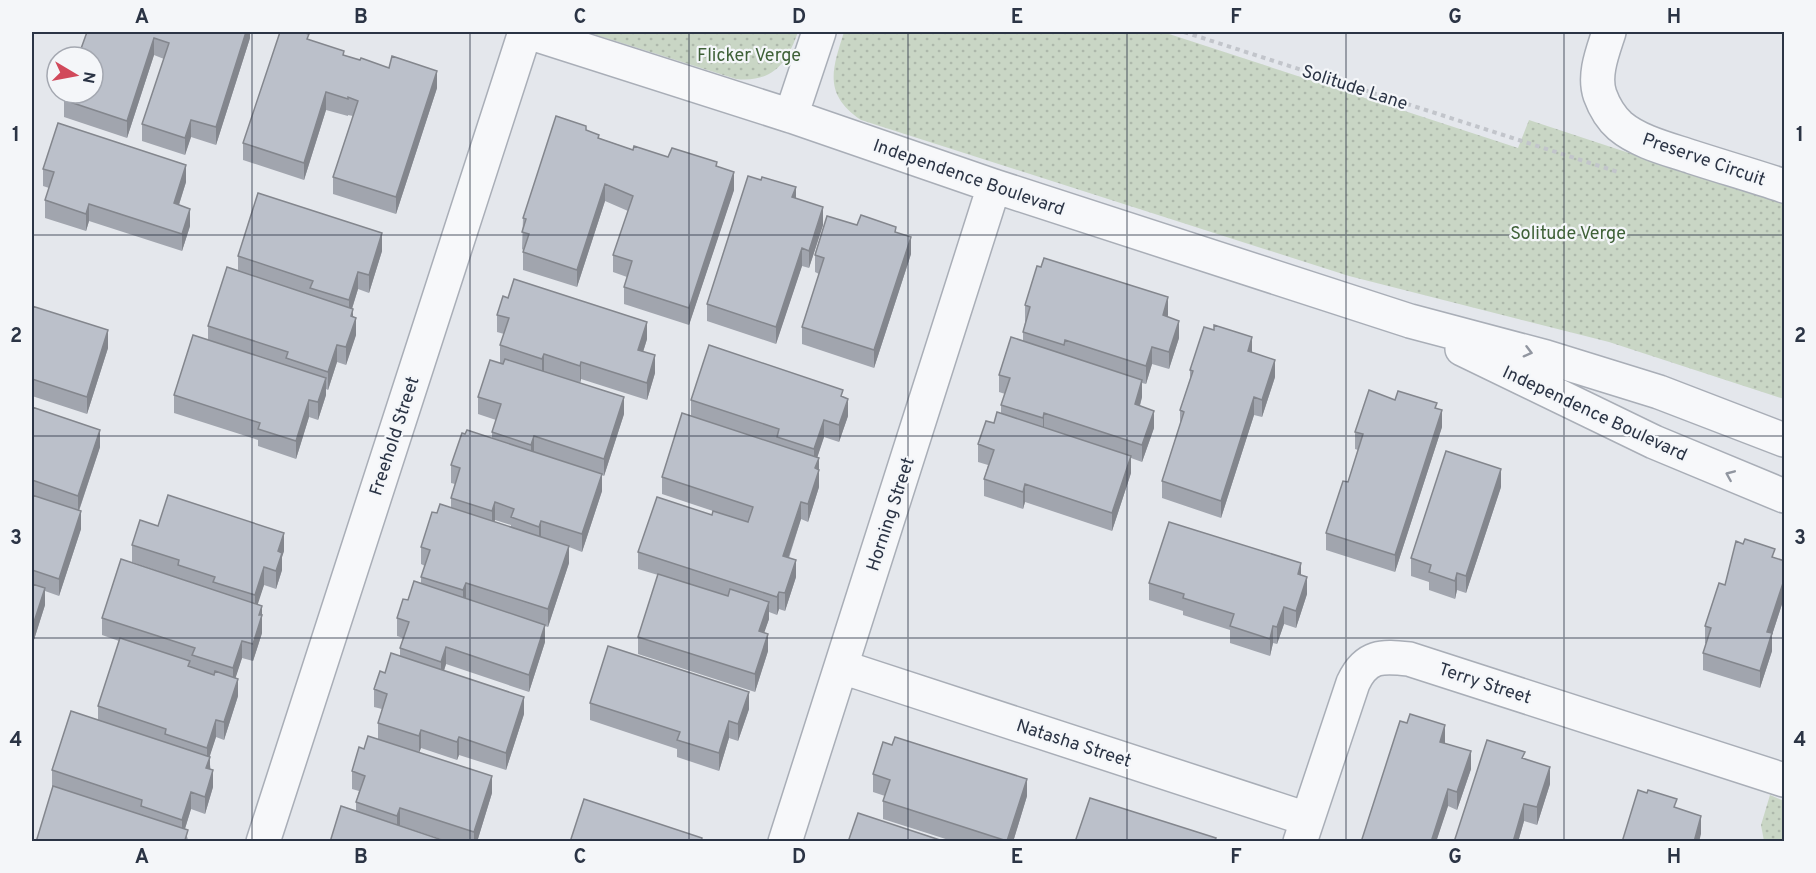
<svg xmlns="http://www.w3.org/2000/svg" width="1816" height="873" font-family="Overpass,sans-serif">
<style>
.grass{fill:url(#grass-dots)}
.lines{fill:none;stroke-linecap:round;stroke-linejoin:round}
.minor-casing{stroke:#a9aeb7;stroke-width:36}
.path{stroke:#c2c5cb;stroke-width:4;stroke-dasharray:4.5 4.5;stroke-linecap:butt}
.minor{stroke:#f7f8fa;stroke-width:33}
.wall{fill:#a1a5ae;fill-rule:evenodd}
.shaded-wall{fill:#83868d}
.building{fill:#bbc0ca;stroke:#83868d;stroke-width:1.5}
.oneway{stroke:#9196a0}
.grid{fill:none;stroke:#2b3445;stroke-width:1.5;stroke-opacity:0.55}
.labels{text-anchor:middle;stroke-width:4.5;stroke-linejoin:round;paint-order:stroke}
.park-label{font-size:18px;fill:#3f6138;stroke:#f4f6f9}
.street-label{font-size:18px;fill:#2b3445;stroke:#f4f6f9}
.neatline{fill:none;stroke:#2b3445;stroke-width:2}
.grid-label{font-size:20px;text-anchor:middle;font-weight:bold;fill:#2b3445}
</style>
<defs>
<pattern id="grass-dots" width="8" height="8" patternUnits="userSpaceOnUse" patternTransform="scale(1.5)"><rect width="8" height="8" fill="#c9d6c5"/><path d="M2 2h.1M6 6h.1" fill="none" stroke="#adb8ab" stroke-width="1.8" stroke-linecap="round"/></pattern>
</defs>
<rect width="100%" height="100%" fill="#e4e7ec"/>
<path class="grass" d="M587 32H798C787 63 773 83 736 79Z
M844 32H1163L1518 148 1529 120 1784 204V399L1609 342 1349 276 861 120C823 94 832 70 844 32Z
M1770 795 1784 801V841H1764L1761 825Z"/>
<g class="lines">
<defs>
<path id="minor" d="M528 32 791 116 994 186 1410 321 1546 357 1659 392 1784 440
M1609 32C1603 51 1593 75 1600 95 1604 106 1611 118 1620 126 1639 142 1668 149 1692 157 1723 167 1754 176 1784 186
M791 116 819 32
M1462 349 1654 442 1784 496
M842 667 1307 819
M263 842 525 32
M785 842 994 186
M1300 842 1353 683C1366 655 1382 656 1409 659L1784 780"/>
</defs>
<use href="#minor" class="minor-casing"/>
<path class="path" d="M1184 32 1618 172"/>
<use href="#minor" class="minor"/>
</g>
<path class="wall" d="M87 32H250V38L216 145 191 137 185 155 142 141V124L164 59 154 55 127 138 64 117V100Z
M309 40 344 55 437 88 396 214 333 194V177L353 116 348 115V116L326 110 304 180 243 160V143Z
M586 131 599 138 633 150 717 167 734 190 689 325 624 304V287L627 277 613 272V255L628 211 605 201 577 287 523 270V250L522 249 523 218Z
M43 169 186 182 179 205 190 226 182 251 89 221 86 231 45 218V200L49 188 43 186Z
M796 198 823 225 809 268 802 266 776 344 707 321V304Z
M857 225 896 232 911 254 874 368 802 344V327L819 274 815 272V255Z
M382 251 369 293 358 289 352 309 356 335 346 365 337 362 328 390 326 389V395L318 420 309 417 296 459 258 446V440L174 413V395L208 340V326L238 271V256Z
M1025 305 1168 315 1167 317 1179 338 1169 369 1152 364 1146 384 1142 383V397L1140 406 1154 428 1142 462 1131 458V473L1112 531 1025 502 1023 509 984 496V479L988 465 978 462V444L1001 413V405L1005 394 999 392V375L1023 341V332L1025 323Z
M32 306 108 348 87 414 32 396Z
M497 315 647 339 643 352 655 373 647 400 581 379 580 383 624 414 604 476 602 475V491L582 552 569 547V563L548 627 545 626V642L529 692 446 664 444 671 524 714 506 770 459 755 457 760 421 748 419 752 492 793 477 842H450L356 811V802L359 791 352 789V771L364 749 378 739V723L382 709 374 707V689L385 673 400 656V648L403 638 397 636V618L408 600 421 583V577L425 566 421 564V547L437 513 451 508V498L455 484 451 483V465L465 434 492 438V432L496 420 478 414V397L503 364 500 363V345L504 334 497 332ZM495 520 511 525V527L494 522Z
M1252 352 1275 377 1262 417 1254 415 1221 518 1162 498V481L1180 424V410L1190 379V370Z
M843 397 848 416 839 442 824 437 817 458H819V487L808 522 801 519 789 558 796 577 785 611 779 609 777 615 769 612V619L764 632 768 651 755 692 638 654V637L658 575 638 569V552L712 515 713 511 662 494V477L691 416V400Z
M32 407 100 447 79 511 81 529 59 596 45 591V605L32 646Z
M1437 408 1442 427 1395 572 1326 550V533L1348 482 1358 450 1355 449V432Z
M1501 487 1466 593 1457 590 1455 599 1429 590V582L1411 576V558Z
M158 526 284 551 282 557V570L276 589 264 585 257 604 262 606V633L253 661 242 658 235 678 238 696 224 740 216 737 209 757 213 787 205 814 191 809 185 829 188 840 52 788V770L98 720V706L119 641 102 635V618L178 578 132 562V545Z
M1775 558 1785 561V601H1783L1772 635V651L1760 688 1703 670V653L1706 644 1705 643V626Z
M1301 575 1307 594 1296 628 1284 624 1277 644 1273 643 1270 656 1230 643V630L1183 615V611L1149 600V583Z
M590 703 749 709 738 741 729 738 719 771 677 757V749L590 720Z
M1445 743 1471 769 1457 810 1448 806 1436 842H1362V839Z
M892 745 1027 796 1013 842H955L883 819V801L885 796 873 792V774Z
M1525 759 1550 784 1537 825 1524 821 1518 842Z"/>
<path class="shaded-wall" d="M246 32H250V38L216 145V127Z
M154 38V55L127 138V121Z
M437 71V88L396 214V197Z
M326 92V110L304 180V163Z
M191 120V137L185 155V138Z
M186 165V182L174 220V203Z
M734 172V190L689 325V308Z
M605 184V201L577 287V270Z
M796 187V204L792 197Z
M89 204V221L86 231V214Z
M823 207V225L809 268V251Z
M190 209V226L182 251V234Z
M382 233V251L369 293V275Z
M911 237V254L874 368V350Z
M802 248V266L776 344V327Z
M358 272V289L349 318V300Z
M1168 297V315L1163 333V315Z
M353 309V325L356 318V335L346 365V347Z
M1179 321V338L1169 369V352Z
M647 322V339L638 368V350Z
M108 330V348L87 414V397Z
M1252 337V355L1248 351Z
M337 345V362L328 390V372Z
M1152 347V364L1146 384V366Z
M544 354V372L542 377V359Z
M655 355V373L647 400V383Z
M1275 360V377L1262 417V400Z
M581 362V379L580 383V366Z
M326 378V395L318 420V402Z
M1142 380V397L1135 422V404Z
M624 397V414L604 476V459Z
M1254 397V415L1221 518V501Z
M848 399V416L839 442V425Z
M309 400V417L296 459V441Z
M1442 410V427L1395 572V555Z
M1154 411V428L1142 462V445Z
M1044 413V430L1043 436V418Z
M824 420V437L814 467V449Z
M100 430V447L78 513V496Z
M534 436V454L531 463V445Z
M1131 456V473L1112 531V513Z
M819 458V487L808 522V504L815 468Z
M1501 469V487L1466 593V576Z
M602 474V491L582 552V534Z
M1025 484V502L1023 509V492Z
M495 502V520L492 529V511Z
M801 502V519L783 574V556Z
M81 511V529L59 596V579Z
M541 521V538L539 544V527Z
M284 533V551L282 557V570L276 589V571L278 551Z
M569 546V563L548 627V609Z
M796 560V577L785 611V593Z
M1301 563V581L1298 574Z
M264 567V585L255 613V595Z
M1457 573V590L1455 599V581Z
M1307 577V594L1296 628V611Z
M466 583V600L463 608V590Z
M1783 583V601L1772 635V651L1760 688V671L1767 632Z
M45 588V605L32 646V628Z
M779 592V609L777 615V597Z
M769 602V619L759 648V631Z
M262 606V633L253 661V644Z
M1284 607V624L1277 644V627Z
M545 625V642L529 692V675Z
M1273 626V643L1270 656V639Z
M768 634V651L755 692V674Z
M242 641V658L233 686V668Z
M446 647V664L441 679V662Z
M238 679V696L224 740V722Z
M749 692V709L738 741V724Z
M524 697V714L506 770V753Z
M216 720V737L207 765V748Z
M729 721V738L719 771V753Z
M1445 725V743L1440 759V742Z
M421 730V748L419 753V736Z
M459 737V755L457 760V742Z
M1471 751V769L1457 810V792Z
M210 757V774L206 768Z
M1550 767V784L1537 825V807Z
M213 770V787L205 814V797Z
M492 776V793L477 842H474V832Z
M1027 779V796L1013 842H1007Z
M1448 789V806L1436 842H1431Z
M191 792V809L182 838V820Z
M1524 804V821L1518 842H1513Z
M400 808V825L397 833V816Z
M1701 816V834L1699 842H1694Z"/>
<path class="building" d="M87 32H246L216 127 191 120 185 138 142 124 169 43 154 38 127 121 64 100 67 93H93V57H78Z
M280 32H301L309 34 307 39 344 51 343 55 360 60 361 58 389 68 392 56 437 71 396 197 333 177 358 101 348 97V99L326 92 304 163 243 143Z
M556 116 586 126V130L599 135 598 138 633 150 634 146 668 157 672 148 717 162 716 166 734 172 689 308 624 287 632 261 613 255 633 196 605 184 577 270 523 252 529 234 522 232 526 219 523 218Z
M58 123 186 165 174 203 190 209 182 234 89 204 86 214 45 200 54 172 43 169Z
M748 176 761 180 762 177 796 187 792 197 823 207 809 251 802 248 776 327 707 304Z
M258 193 382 233 369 275 358 272 349 300 310 288 313 281 238 256Z
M861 215 896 227 895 232 911 237 874 350 802 327 824 258 815 255 827 216 857 225Z
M1044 258 1168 297 1163 315 1179 321 1169 352 1152 347 1146 366 1065 340 1064 345 1023 332 1030 307 1025 305 1037 266 1041 267Z
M227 267 353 309 351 316 356 318 346 347 337 345 328 372 286 358 288 352 208 326Z
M514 279 647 322 638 350 655 355 647 383 581 362 580 366 544 354 542 359 500 345 509 318 497 315 503 296 508 298Z
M32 306 108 330 87 397 32 379Z
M1214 325 1252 337 1248 351 1275 360 1262 400 1254 397 1221 501 1162 481 1184 412 1180 410 1193 371 1190 370 1204 327 1214 330Z
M193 335 326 378 318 402 309 400 296 441 258 429 260 423 174 395Z
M1011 337 1142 380 1135 404 1154 411 1142 445 1044 413 1043 418 1001 405 1010 378 999 375Z
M709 345 843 390 841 396 848 399 839 425 824 420 814 449 777 437 779 429 691 400Z
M505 359 624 397 604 459 534 436 531 445 492 432 501 404 478 397 490 360 503 364Z
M1369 390 1395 400 1398 391 1437 403 1435 408 1442 410 1395 555 1326 533 1343 481 1348 482 1363 434 1355 432Z
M32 407 100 430 78 496 32 480Z
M997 412 1131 456 1112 513 1025 484 1023 492 984 479 994 450 978 444 986 421 994 423Z
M682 413 819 458 815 468 819 470 808 504 801 502 783 556 796 560 785 593 779 592 777 597 638 552 657 497 712 515 713 511 748 522 753 507 662 477Z
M467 430 602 474 582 534 541 521 539 527 511 517 514 509 495 502 492 511 451 498 460 468 451 465 462 433 465 434Z
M1446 451 1501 469 1466 576 1457 573 1455 581 1429 572 1431 565 1411 558Z
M32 495 81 511 59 579 32 570Z
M168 495 284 533 278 551 282 553 276 571 264 567 255 595 213 582 215 577 178 565 179 560 132 545 140 520 158 526Z
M440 504 569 546 548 609 466 583 463 590 421 577 430 550 421 547 432 512 437 513Z
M1169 522 1301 563 1298 574 1307 577 1296 611 1284 607 1277 627 1273 626 1270 639 1230 626 1234 614 1183 598 1184 594 1149 583Z
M1745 539 1775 549 1772 557 1785 561V584L1783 583 1767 632 1772 633 1760 671 1703 653 1711 628 1705 626 1719 583 1725 585 1736 541 1743 544Z
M121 559 262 606 259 615H262L253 644 242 641 233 668 192 655 195 648 102 618Z
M658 574 728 596 730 589 769 602 759 631 768 634 755 674 638 637Z
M414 581 545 625 529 675 446 647 441 662 400 648 409 622 397 618 403 599 408 600Z
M32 584 45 588 32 628Z
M120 638 190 661 188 666 214 675 215 671 238 679 224 722 216 720 207 748 165 734 166 729 98 706Z
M608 646 749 692 738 724 729 721 719 753 677 740 680 732 590 703Z
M391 653 524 697 506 753 459 737 457 742 421 730 419 736 378 723 387 694 374 689 380 671 385 673Z
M71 711 210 757 206 768 213 770 205 797 191 792 182 820 141 806 142 800 52 770Z
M1410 714 1445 725 1440 742 1471 751 1457 792 1448 789 1431 842H1369L1362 839 1400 721 1407 723Z
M368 736 492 776 474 832 400 808 397 816 356 802 365 776 352 771 359 747 364 749Z
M895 737 1027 779 1007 841 883 801 890 780 873 774 883 742 892 745Z
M1487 740 1525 752 1522 758 1550 767 1537 807 1524 804 1513 842H1454Z
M53 786 188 830 185 840 191 842H36Z
M1638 790 1647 793 1648 790 1677 799 1674 807 1701 816 1694 842H1622Z
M1090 798 1216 838 1214 842H1075Z
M584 799 702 838 701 842H570Z
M341 806 448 842H330Z
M858 813 946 842H848Z"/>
<defs><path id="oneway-chevron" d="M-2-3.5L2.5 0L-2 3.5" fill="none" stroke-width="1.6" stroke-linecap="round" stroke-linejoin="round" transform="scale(1.5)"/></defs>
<g class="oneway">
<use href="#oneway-chevron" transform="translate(1528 352) rotate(15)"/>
<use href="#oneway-chevron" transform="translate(1730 475) rotate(-157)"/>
</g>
<path class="grid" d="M252 32V842M470 32V842M689 32V842M908 32V842M1127 32V842M1346 32V842M1564 32V842M32 235H1784M32 436H1784M32 638H1784"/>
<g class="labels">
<g class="park-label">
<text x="749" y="61">Flicker Verge</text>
<text x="1568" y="239">Solitude Verge</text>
</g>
<g class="street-label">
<text transform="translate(1355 87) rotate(18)" y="6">Solitude Lane</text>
<text transform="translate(1704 159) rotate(19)" y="6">Preserve Circuit</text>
<text transform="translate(969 177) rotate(19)" y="6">Independence Boulevard</text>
<text transform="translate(1595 413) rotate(25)" y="6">Independence Boulevard</text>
<text transform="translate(394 436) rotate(-72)" y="6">Freehold Street</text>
<text transform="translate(890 514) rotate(-72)" y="6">Horning Street</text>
<text transform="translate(1485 683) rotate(18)" y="6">Terry Street</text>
<text transform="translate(1074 743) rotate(18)" y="6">Natasha Street</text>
</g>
</g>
<rect width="1816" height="873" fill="none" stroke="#f4f6f9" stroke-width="66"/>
<g transform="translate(75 75) rotate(100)"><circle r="28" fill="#f4f6f9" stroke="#a4a8b1" stroke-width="1.5"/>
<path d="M0-4.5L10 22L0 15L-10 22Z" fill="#d1495b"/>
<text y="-9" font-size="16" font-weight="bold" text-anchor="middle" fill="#2b3445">N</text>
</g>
<rect x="33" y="33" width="1750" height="807" class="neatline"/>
<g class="grid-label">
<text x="142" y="23">A</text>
<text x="361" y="23">B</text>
<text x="580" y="23">C</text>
<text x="799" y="23">D</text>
<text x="1017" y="23">E</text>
<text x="1236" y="23">F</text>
<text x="1455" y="23">G</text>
<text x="1674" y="23">H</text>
<text x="16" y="141">1</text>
<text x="1800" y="141">1</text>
<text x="16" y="342">2</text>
<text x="1800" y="342">2</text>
<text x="16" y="544">3</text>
<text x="1800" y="544">3</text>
<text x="16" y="746">4</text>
<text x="1800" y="746">4</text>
<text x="142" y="863">A</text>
<text x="361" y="863">B</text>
<text x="580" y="863">C</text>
<text x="799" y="863">D</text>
<text x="1017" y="863">E</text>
<text x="1236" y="863">F</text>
<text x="1455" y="863">G</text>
<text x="1674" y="863">H</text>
</g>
</svg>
